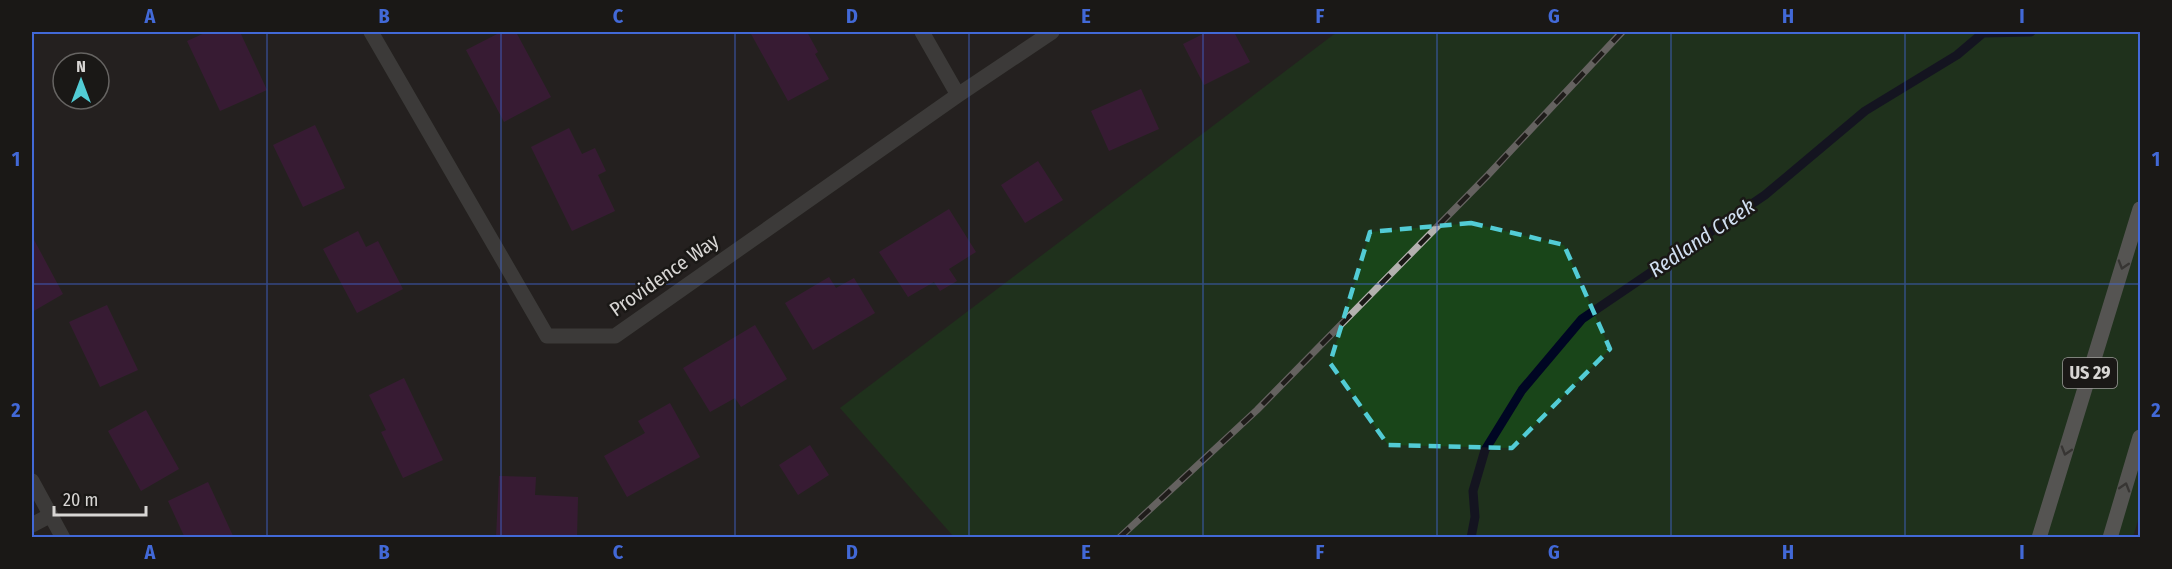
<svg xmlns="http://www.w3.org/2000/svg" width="2172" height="569" font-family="'Fira Sans Condensed',sans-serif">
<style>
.green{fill:#194519}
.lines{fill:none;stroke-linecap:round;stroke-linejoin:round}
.stream{stroke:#000623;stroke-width:9}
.building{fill:#4f154d}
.minor{stroke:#595a59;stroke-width:15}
.major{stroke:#909391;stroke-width:15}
.rail-casing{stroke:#b3b1af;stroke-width:7}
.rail{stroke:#1a1816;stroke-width:4.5;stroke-dasharray:14;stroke-linecap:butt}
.oneway{stroke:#4f4f4d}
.marked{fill:none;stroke:#52ccd5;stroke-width:4.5;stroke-dasharray:12 8;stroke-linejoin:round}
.grid{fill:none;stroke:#4269d7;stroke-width:1.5;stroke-opacity:0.55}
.labels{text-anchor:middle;stroke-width:5;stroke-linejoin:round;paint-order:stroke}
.shield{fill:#1a1816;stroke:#9f9d9b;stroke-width:1.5}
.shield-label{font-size:18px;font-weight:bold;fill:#d8d6d4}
.street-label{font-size:20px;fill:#d8d6d4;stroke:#1a1816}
.water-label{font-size:21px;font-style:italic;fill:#d0def0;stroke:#1a1816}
.neatline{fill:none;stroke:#4269d7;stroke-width:2}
.grid-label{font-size:20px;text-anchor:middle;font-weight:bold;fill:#4269d7}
</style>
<rect width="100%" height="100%" fill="#24211f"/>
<path class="green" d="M1337 32H2140V514L2133 537H954L840 408Z"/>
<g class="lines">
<path class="stream" d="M1471 538 1475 517 1473 491 1485 450 1522 390 1582 319 1765 195 1865 111 1957 55 1983 33 2031 32"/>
</g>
<path class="building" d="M207 32H240L267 90 220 111 187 41Z
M501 32H516L551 97 504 122 466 50Z
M750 32H807L818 52 815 54 829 79 788 101Z
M1207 32H1234L1250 62 1204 85 1183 44Z
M1141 89 1159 129 1109 151 1091 111Z
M315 125 345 188 303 207 273 145Z
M569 128 582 154 595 148 606 171 598 175 615 211 572 231 531 147Z
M1038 161 1063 200 1025 223 1001 185Z
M949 209 976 252 949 269 957 281 940 291 934 282 908 297 879 252Z
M358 231 366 247 378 241 403 289 357 313 323 249Z
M32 236 63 294 32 312Z
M829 277 836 288 854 278 875 313 813 350 785 303Z
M107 305 138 370 100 387 69 322Z
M755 325 787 379 741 407 735 398 710 412 683 368Z
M404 378 443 460 403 478 381 432 386 430 369 395Z
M670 403 700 457 627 497 604 456 645 433 638 421Z
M146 410 179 469 141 491 108 431Z
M810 445 829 475 798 495 779 465Z
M499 476 536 477 535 495 578 497 577 538H496Z
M208 482 234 538H185L168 501Z"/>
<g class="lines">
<path class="minor" d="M371 32 547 336H615L958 95 1052 32
M922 32 958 95
M32 481 63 538
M32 525 49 516"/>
<path class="major" d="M2039 538 2140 209
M2110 538 2140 437"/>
<defs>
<path id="rail" d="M1119 538 1257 410 1488 175 1622 32"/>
</defs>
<use href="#rail" class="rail-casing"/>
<use href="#rail" class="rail"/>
</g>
<defs><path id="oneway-chevron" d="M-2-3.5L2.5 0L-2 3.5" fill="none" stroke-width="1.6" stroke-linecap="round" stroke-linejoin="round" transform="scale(1.5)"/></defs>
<g class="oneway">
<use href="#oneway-chevron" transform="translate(2123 265) rotate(107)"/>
<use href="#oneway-chevron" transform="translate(2066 451) rotate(107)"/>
<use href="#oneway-chevron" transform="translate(2125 487) rotate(-73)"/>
</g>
<path d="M0 0H2172V569H0ZM1471 223 1564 245 1610 349 1512 448 1388 445 1330 363 1370 232Z" fill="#24211f" fill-opacity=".55" fill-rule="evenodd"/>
<path class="marked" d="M1471 223 1564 245 1610 349 1512 448 1388 445 1330 363 1370 232Z"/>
<path class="grid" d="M267 32V538M501 32V538M735 32V538M969 32V538M1203 32V538M1437 32V538M1671 32V538M1905 32V538M32 284H2140"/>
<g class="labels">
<rect class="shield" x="2063" y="358" width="54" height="30" rx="4.5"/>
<g class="shield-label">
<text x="2090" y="379">US 29</text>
</g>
<g class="street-label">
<text transform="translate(664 275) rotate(-35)" y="7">Providence Way</text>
</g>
<g class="water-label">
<text transform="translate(1702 238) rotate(-34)" y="7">Redland Creek</text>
</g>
</g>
<rect width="2172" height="569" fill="none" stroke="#1a1816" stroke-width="66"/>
<g transform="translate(81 81)"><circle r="28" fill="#1a1816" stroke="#666462" stroke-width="1.5"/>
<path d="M0-4.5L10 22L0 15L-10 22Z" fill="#52ccd5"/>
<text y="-9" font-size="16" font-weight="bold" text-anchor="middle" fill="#d8d6d4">N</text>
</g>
<path d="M54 506v9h92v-9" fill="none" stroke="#d8d6d4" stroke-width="3"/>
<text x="63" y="506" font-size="18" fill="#d8d6d4" stroke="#1a1816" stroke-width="4.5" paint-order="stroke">20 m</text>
<rect x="33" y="33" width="2106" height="503" class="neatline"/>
<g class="grid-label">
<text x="150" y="23">A</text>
<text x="384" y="23">B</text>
<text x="618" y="23">C</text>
<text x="852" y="23">D</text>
<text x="1086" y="23">E</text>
<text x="1320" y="23">F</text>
<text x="1554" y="23">G</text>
<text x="1788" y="23">H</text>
<text x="2022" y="23">I</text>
<text x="16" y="166">1</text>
<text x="2156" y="166">1</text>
<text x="16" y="417">2</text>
<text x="2156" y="417">2</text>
<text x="150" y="559">A</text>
<text x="384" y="559">B</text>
<text x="618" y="559">C</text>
<text x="852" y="559">D</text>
<text x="1086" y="559">E</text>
<text x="1320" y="559">F</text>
<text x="1554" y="559">G</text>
<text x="1788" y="559">H</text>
<text x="2022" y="559">I</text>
</g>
</svg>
